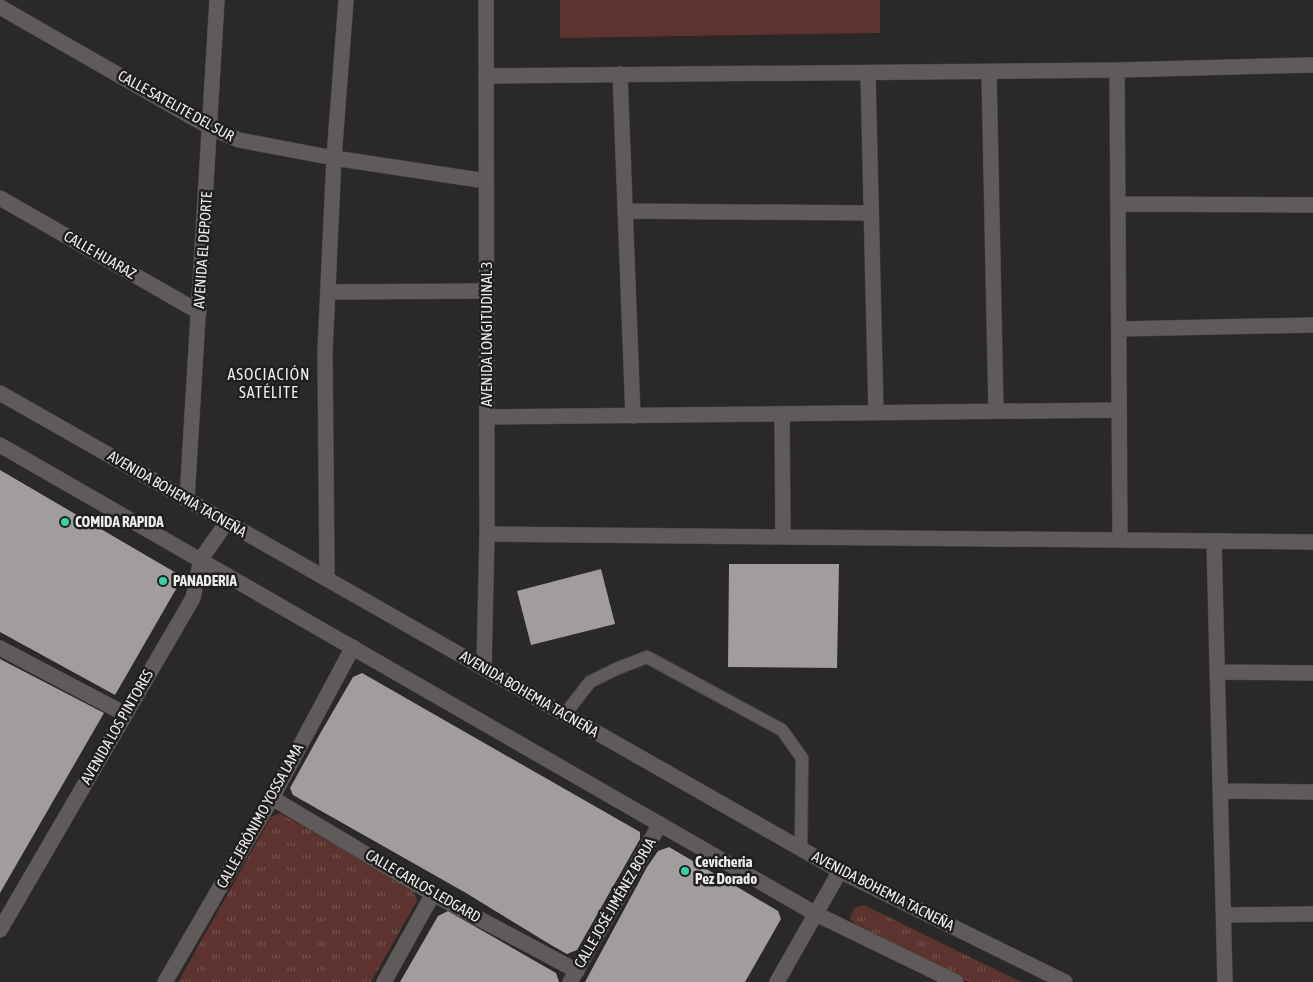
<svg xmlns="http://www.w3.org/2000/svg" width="1313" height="982" font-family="'Asap Condensed',sans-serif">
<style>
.grass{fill:url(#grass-tufts)}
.pitch{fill:#5d3330}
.building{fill:#a09d9c}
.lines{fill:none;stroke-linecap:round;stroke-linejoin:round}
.lane-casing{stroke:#474545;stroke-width:14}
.street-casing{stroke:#474545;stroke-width:16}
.secondary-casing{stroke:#474545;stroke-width:16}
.lane{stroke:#5e5b5a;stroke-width:12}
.street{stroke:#5e5b5a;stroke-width:15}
.secondary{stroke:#5e5b5a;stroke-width:15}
.poi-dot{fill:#33d4a8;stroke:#211e1e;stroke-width:2}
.labels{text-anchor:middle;stroke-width:5;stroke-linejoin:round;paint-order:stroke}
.street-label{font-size:15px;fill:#edebeb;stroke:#211e1e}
.poi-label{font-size:15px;font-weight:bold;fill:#edebeb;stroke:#211e1e;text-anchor:start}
.neighbourhood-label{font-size:16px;letter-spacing:1px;fill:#edebeb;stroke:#211e1e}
</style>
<defs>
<pattern id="grass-tufts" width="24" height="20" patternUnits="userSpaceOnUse" patternTransform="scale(1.25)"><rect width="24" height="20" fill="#5d3330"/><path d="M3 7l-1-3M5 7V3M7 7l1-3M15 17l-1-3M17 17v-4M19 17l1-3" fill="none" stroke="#75514e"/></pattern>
</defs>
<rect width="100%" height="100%" fill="#2b2828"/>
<path class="grass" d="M280 813 413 890 417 901 371 982H178L271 817Z
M864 905 1021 982H969L857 928 850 918 854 908Z"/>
<path class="pitch" d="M560 0H880V33L560 38Z"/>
<path class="building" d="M0 470 183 577 115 695 0 632Z
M729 564H839L837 668 728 667Z
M601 569 615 624 531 645 517 591Z
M0 659 104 713 0 893Z
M362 673 640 832V839L577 950 567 954 551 945 466 893 293 795 290 788 321 732 353 677Z
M669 847 778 911 781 919 745 982H585L647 867 658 851Z
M448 911 556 973 559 982H400L438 916Z"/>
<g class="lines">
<defs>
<path id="lane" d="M565 714 590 682 616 669 647 657 782 730 802 758 801 849"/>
<path id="street" d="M0 7 211 128 239 140 334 158 486 181
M1117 70 1120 540
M989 72 996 411
M868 73 876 413
M620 74 633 416
M486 76 1117 70 1313 65
M0 198 199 312
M1118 204 1313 205
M625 211 871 213
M329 292 487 291
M1119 329 1313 325
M782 414 783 537
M487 417 1119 410
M487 534 1313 542
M1214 541 1225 982
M327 579 325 351 334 158 346 0
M0 648 125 714
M1217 672 1313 673
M1221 791 1313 792
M272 798 433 894 577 971
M1224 915 1313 914
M165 982 272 798 353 647
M384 982 433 894
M570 982 660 824"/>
<path id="secondary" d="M0 393 840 871 1065 982
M0 445 816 914 956 982
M187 499 217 0
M484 668 487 534 486 0
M0 930 193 598 201 559 227 522
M777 982 840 871"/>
</defs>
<use href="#lane" class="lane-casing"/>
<use href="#street" class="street-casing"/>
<use href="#secondary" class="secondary-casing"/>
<use href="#lane" class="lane"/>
<use href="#street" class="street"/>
<use href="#secondary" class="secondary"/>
</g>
<g class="poi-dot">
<circle cx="65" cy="522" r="5"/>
<circle cx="163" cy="581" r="5"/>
<circle cx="685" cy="871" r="5"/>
</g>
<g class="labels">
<g class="street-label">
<text transform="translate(176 106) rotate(29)" y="5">CALLE SATELITE DEL SUR</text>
<text transform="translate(203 250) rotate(-86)" y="5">AVENIDA EL DEPORTE</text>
<text transform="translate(100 255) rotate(30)" y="5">CALLE HUARAZ</text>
<text transform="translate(487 334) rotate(-90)" y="5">AVENIDA LONGITUDINAL 3</text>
<text transform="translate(177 494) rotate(30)" y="5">AVENIDA BOHEMIA TACNEÑA</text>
<text transform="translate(529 694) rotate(30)" y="5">AVENIDA BOHEMIA TACNEÑA</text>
<text transform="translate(117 727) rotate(-60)" y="5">AVENIDA LOS PINTORES</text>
<text transform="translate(260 816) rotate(-61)" y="5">CALLE JERÓNIMO YOSSA LAMA</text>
<text transform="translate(423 886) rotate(30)" y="5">CALLE CARLOS LEDGARD</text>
<text transform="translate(883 891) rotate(27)" y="5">AVENIDA BOHEMIA TACNEÑA</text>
<text transform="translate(615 903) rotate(-60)" y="5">CALLE JOSÉ JIMÉNEZ BORJA</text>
</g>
<g class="poi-label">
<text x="75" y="527">COMIDA RAPIDA</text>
<text x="173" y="586">PANADERIA</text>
<text x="695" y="867">Cevicheria<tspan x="695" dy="17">Pez Dorado</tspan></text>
</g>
<g class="neighbourhood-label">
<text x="269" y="380">ASOCIACIÓN<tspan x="269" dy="18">SATÉLITE</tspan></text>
</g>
</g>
</svg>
